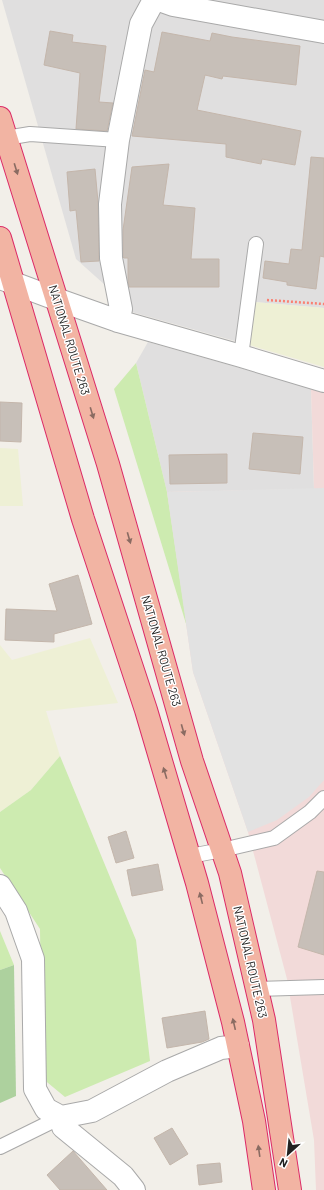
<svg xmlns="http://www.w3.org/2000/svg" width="324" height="1190" font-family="Barlow,sans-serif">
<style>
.residential{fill:#e0dfdf}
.commercial{fill:#f2dad9}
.farmland{fill:#eef0d5}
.grass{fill:#cdebb0}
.forest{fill:#add19e}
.parking{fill:#e2e2e2}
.building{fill:#c7bfb8;stroke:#c4b6ab}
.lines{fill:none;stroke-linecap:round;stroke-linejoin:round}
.service-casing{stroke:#a9a9a9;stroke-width:16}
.minor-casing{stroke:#a9a9a9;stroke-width:24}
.trunk-casing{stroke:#dc2a67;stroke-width:24}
.path{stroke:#fa8072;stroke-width:2.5;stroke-dasharray:2 2;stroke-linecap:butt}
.service{stroke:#fff;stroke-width:14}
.minor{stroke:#fff;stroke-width:22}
.trunk{stroke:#f2b4a3;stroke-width:22}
.oneway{fill:#8a6b62}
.labels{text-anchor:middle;stroke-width:3;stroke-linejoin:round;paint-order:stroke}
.street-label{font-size:12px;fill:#222;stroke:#fff}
</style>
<rect width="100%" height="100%" fill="#f2efe9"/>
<path class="residential" d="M2 0H324V308L254 302 249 345 114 307 105 285 76 259Z
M148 342 311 388 314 489 167 492 136 363Z"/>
<path class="commercial" d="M311 388 324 392V1190H316L314 1140 287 979 248 832 193 672 167 492 314 489Z"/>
<path class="farmland" d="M254 302 324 308V367L249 345Z
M0 448 18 449 23 506H0Z
M90 638 118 703 46 711 60 756 31 790 0 812V645L12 660Z"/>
<path class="grass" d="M136 363 167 492 187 627 114 389Z
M60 756 136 940 150 1061 65 1097 42 1078 40 929 0 868V812L31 790Z
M0 931 14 965 0 970Z"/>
<path class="forest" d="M14 965 16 1096 0 1103V970Z"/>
<path class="parking" d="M324 488V780L309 797 277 820 248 832 193 672 167 492Z"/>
<path class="building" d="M50 31 73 35 72 42 106 46 99 102 113 103 107 131 76 129 80 73 44 65Z
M162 32 210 41 212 33 232 37 300 46 296 85 223 76 222 79 205 75 197 110 301 131 295 165 262 159 261 164 226 157V144L132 136 145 70 154 72Z
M311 157 324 158V257L320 256 316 289 287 285V282L263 278 265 261 289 264 291 249 302 250Z
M169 164 163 205 195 208 191 259H219V287H129L128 281V258H124L123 257V230L132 167Z
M95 169 98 202 99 261 81 262 76 210 70 211 67 172Z
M0 402 22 403 21 442 0 441Z
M253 433 303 437 300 474 249 469Z
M227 454V483L170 484 169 455Z
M78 575 92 624 54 634V642L5 640 6 609 57 611 49 584Z
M126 831 134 858 116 863 108 837Z
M158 864 163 890 132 896 127 870Z
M317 871 324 872V955L298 947Z
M205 1011 209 1039 202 1042 167 1048 162 1018Z
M172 1128 188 1154 170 1165 154 1138Z
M73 1151 107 1190H60L47 1175Z
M220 1163 222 1182 199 1185 197 1165Z"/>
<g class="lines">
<defs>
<path id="service" d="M6 138 30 134 118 140
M241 356 256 244
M190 856 222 850 274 838 310 812 324 798
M257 989 324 987
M0 1147 61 1117"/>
<path id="minor" d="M159 0 173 5 324 32
M0 278 56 299 118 321 241 356 324 381
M118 321 121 309 111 258 110 204 118 140 141 24 154 0
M0 886 16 911 33 959 35 1089 46 1109 61 1117 92 1111 167 1071 221 1048 238 1046
M61 1117 63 1127 123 1176 134 1190"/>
<path id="trunk" d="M0 118 108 464 192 761 230 873 264 1020 290 1190
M0 238 83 519 146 710 197 883 233 1022 254 1121 264 1190"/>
</defs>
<use href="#service" class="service-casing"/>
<use href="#minor" class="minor-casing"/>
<use href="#trunk" class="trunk-casing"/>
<path class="path" d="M267 300 324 304"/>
<use href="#service" class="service"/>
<use href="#minor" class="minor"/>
<use href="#trunk" class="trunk"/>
</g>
<defs><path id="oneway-solid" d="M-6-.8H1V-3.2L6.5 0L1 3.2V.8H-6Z"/></defs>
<g class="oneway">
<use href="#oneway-solid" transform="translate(16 169) rotate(73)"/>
<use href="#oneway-solid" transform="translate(92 413) rotate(73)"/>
<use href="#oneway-solid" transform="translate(129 538) rotate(74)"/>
<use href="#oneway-solid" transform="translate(183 730) rotate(74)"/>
<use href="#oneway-solid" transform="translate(165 773) rotate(-107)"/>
<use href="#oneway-solid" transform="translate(201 898) rotate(-104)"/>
<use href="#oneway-solid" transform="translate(234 1024) rotate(-103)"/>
<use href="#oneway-solid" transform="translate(259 1151) rotate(-98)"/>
</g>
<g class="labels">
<g class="street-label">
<text transform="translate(69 340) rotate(73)" y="4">NATIONAL ROUTE 263</text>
<text transform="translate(161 651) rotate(74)" y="4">NATIONAL ROUTE 263</text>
<text transform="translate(250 962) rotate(77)" y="4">NATIONAL ROUTE 263</text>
</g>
</g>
<g transform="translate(288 1154) rotate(207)" stroke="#ffffff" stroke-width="3" paint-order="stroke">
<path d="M0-3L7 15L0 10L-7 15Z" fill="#222222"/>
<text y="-6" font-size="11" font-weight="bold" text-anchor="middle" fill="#222222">N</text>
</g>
</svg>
